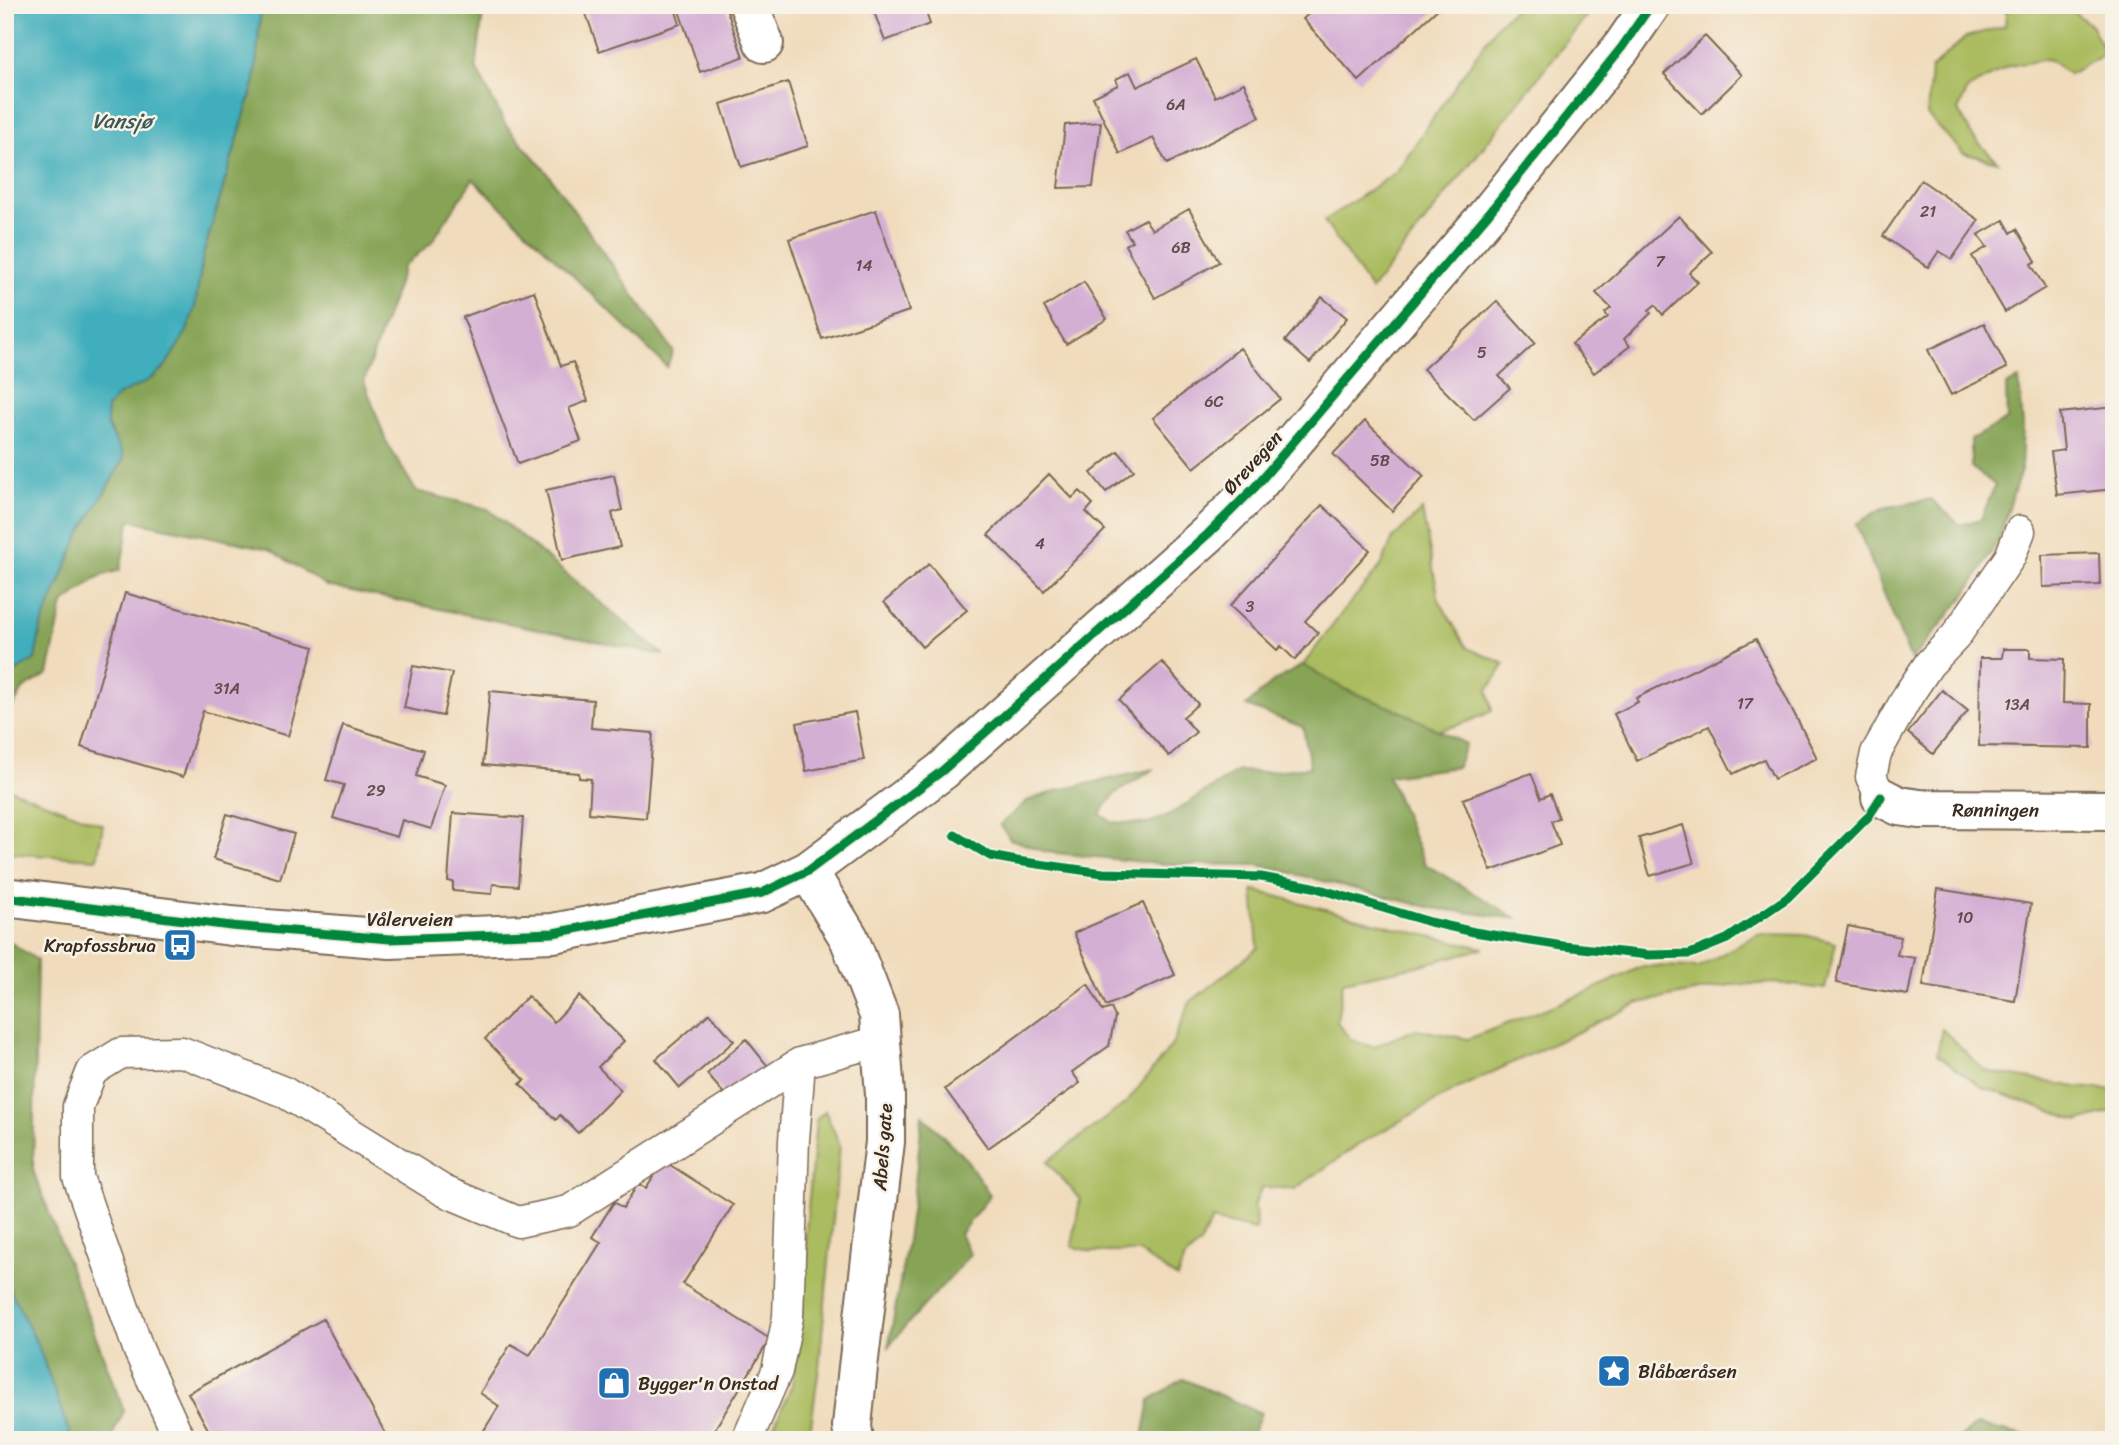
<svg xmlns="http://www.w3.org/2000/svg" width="2119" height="1445" font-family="Sriracha,sans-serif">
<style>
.green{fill:#aabc5f;stroke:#72733e;stroke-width:2}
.forest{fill:#87a456;stroke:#61673a;stroke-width:2}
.water{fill:#3faebc;stroke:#3d6c6d;stroke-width:2}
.building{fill:#d4afd4}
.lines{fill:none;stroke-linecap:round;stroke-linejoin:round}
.service-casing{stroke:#7a6855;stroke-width:33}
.minor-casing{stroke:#7a6855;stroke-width:42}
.tertiary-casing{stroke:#7a6855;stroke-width:42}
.service{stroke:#fff;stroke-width:30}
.minor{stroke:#fff;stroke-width:38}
.tertiary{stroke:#fff;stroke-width:38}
.cycleway-casing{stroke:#f7f3e8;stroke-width:13}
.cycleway{stroke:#00873e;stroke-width:9}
.labels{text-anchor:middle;stroke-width:5;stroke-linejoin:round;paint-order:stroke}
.number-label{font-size:16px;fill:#614b4c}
.street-label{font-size:19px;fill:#3b2a1e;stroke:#f7f3e8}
.poi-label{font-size:19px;fill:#3b2a1e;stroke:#f7f3e8;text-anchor:start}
.water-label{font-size:21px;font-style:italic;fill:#3c5855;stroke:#f7f3e8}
</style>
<rect width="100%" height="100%" fill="#f7f3e8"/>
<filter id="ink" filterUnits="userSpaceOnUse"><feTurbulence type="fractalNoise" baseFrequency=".0143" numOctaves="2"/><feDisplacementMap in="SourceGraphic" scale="14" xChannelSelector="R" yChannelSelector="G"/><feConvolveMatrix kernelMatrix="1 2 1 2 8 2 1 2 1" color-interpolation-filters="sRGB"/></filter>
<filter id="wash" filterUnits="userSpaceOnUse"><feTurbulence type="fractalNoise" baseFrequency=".00686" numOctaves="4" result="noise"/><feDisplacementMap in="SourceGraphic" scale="28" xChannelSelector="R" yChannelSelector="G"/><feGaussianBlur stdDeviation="1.57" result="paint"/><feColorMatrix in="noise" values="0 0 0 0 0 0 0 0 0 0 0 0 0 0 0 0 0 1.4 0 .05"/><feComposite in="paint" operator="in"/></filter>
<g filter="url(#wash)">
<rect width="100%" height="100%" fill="#f0dcbc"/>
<path class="green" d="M1518 5H1595L1371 290 1324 221 1396 172 1497 25Z
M2007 5H2064L2092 26 2105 54 2069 74 2048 59 2009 66 1968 89 1958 110 1973 137 1998 162 1963 153 1927 115 1931 69 1966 37 2005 26Z
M1422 510 1439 600 1467 648 1505 664 1488 690 1492 711 1470 721 1438 731 1400 711 1344 689 1303 665 1344 610 1381 566 1393 538Z
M5 787 103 825 97 859 5 853Z
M1253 890 1416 933 1484 948 1417 966 1343 981 1337 1022 1351 1040 1373 1047 1416 1029 1468 1039 1588 992 1643 966 1699 967 1758 934 1805 935 1836 943 1825 989 1776 983 1729 985 1639 1003 1459 1088 1356 1146 1295 1189 1262 1187 1255 1203 1256 1230 1212 1220 1200 1244 1184 1259 1177 1278 1139 1252H1092L1072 1246 1080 1199 1047 1162 1127 1102 1172 1045 1190 1002 1258 948Z
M1942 1029 1985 1071 2077 1087 2114 1090V1111L2079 1121 1982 1087 1937 1054Z
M825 1111 840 1145 819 1367 809 1440H773L774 1426 792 1385 816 1120Z"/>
<path class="forest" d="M261 5H484L476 68 505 124 546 171 673 351 667 367 473 179 431 243 404 266 364 381 386 441 416 491 488 509 664 655 327 586 269 549 130 520 120 570 98 577 63 604 48 674 23 689 5 721V678L35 659 41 626 79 536 123 460V454L107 425V408L117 396 154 377 195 306 203 255 255 80Z
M2019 379 2023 426 2021 469 1999 539 1966 595 1911 660 1856 524 1883 508 1931 499 1960 525 1981 519 1995 485 1971 467V439L2007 420 2006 385Z
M1303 665 1344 689 1400 711 1466 744 1457 767 1388 776 1425 864 1518 919 1432 908 1259 865 1163 864 1046 852 1010 839 1000 825 1027 801 1059 790 1154 769 1115 794 1100 814 1112 822 1146 824 1169 815 1238 771 1263 772 1310 767 1303 727 1246 706 1273 682Z
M5 939 37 960 33 1170 124 1411 110 1440H72L39 1348 5 1279Z
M922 1115 966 1159 990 1195 960 1234 970 1254C944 1287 913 1314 888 1348 903 1270 916 1194 922 1115Z
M1183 1379 1261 1413 1250 1440H1012V1437L1073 1435 1143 1437 1150 1400Z
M1977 1425 2033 1438 2069 1440H1957Z"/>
<path class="water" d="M5 5H261L255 80 203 255 195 307 187 331 164 368 146 382 117 396 107 408V425L123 454V460L79 536 41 627 35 659 5 678Z
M5 1279 39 1348 72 1440H5Z"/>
<g id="blocks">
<path class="building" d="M583 5H674L680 24 599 51Z
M677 5H725L743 57 700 72Z
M894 5H923L930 24 885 41 874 12Z
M1318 5H1442L1359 81 1303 19Z
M1705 36 1742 75 1702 114 1664 74Z
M1196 59 1215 97 1244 83 1260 117 1167 164 1153 138 1120 154 1093 97 1118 85 1116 79 1130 72 1137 87Z
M788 82 808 146 741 167 721 104Z
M1101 122 1093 187 1058 188 1065 125Z
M1921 180 1979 220 1952 259 1939 251 1928 267 1883 236Z
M1189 209 1219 262 1155 298 1125 245 1132 241 1125 230 1145 219 1152 230Z
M876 210 909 311 822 339 789 239Z
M1679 216 1712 252 1689 273 1698 282 1663 315 1655 305 1649 310 1651 313 1624 339 1630 346 1594 373 1572 344 1608 317 1605 313 1611 308 1596 293Z
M2004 220 2011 233 2017 229 2036 261 2031 264 2045 288 2005 312 1972 256 1987 247 1978 235Z
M1084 282 1107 319 1066 344 1044 307Z
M534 291 561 366 573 362 588 401 569 408 581 441 518 464 463 317Z
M1322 297 1347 318 1310 363 1285 341Z
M1497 301 1535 343 1499 376 1510 388 1474 420 1423 369Z
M1984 323 2007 368 1951 395 1928 350Z
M1240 348 1280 399 1194 468 1153 418Z
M2114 407V489L2057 495 2051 452 2064 450 2060 413Z
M1365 421 1424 476 1392 511 1333 454Z
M1118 451 1134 470 1106 492 1091 473Z
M1049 474 1072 498 1080 491 1093 504 1086 512 1105 530 1044 591 988 535Z
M614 475 622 510 612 513 620 547 562 560 546 490Z
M1322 505 1370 550 1305 621 1318 633 1295 660 1281 646 1277 650 1230 606Z
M2099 553 2100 585 2043 587 2042 555Z
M929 564 967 610 922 647 884 602Z
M125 593 314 647 288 736 203 711 183 777 81 747Z
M1756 639 1817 758 1774 779 1764 759 1733 774 1709 726 1637 761 1614 714 1638 702 1636 698Z
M2003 649H2030V658L2064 659 2063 703 2091 704V748L1979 746 1980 658H2002Z
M1162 662 1198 704 1183 717 1196 732 1169 756 1119 700Z
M413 666 452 673 443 716 404 708Z
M1942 690 1968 711 1933 754 1908 733Z
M490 691 593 700 591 728 653 733 646 818 589 813 591 779 579 778V773L483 765Z
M855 712 864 760 806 771 797 723Z
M343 725 424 750 416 776 445 785 431 829 402 820 397 837 333 818 344 785 326 780Z
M1531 773 1541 798 1550 794 1559 818 1551 821 1560 845 1491 871 1463 799Z
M453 813 523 818 518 886 493 884 492 894 453 891V882L448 881Z
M227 814 294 834 280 879 213 859Z
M1683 825 1694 863 1650 876 1639 838Z
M1938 889 2031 904 2015 1001 1923 986Z
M1143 903 1175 975 1106 1006 1074 933Z
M1848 926 1901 937 1897 955 1915 958 1908 995 1836 983Z
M1088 984 1103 1011 1111 1008 1115 1017 1109 1046 1072 1072 1080 1083 988 1148 945 1089Z
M528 996 554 1022 579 996 624 1041 598 1067 621 1090 578 1133 560 1115 556 1120 520 1084 525 1080 485 1039Z
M710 1013 734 1041 680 1088 656 1059Z
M746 1039 771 1070 732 1103 707 1074Z
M667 1163 733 1205 683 1284 770 1339 708 1440H478L499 1406 480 1393 511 1344 530 1355 601 1242 592 1237 614 1202 623 1208 638 1184 646 1188 660 1166Z
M323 1319 389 1440H214L188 1393Z"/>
</g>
</g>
<g filter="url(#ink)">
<use href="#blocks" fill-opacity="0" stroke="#7a6855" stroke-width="2"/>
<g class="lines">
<defs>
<path id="service" d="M1881 797 1871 777 1876 753 1909 694 1929 664 1955 637 2010 557 2020 531
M180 1440 139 1351 78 1177V1106L92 1071 121 1053 182 1052 284 1092 444 1191 518 1222 569 1211 800 1063 880 1041
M747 1440 777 1371 788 1317 794 1140 800 1063"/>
<g id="minor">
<path d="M749 5 764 43"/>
<path id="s1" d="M1881 797 1899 806 1920 809 2114 810"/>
</g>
<path id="tertiary" d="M808 871 849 938 879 1015 885 1095V1142L858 1367 852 1426 854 1440
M5 897 231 926 390 939 553 933 762 893 808 871 942 771 1208 534 1255 487 1489 213 1622 47 1651 5"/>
</defs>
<use href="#service" class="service-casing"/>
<use href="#minor" class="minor-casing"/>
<use href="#tertiary" class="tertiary-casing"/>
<use href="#service" class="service"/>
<use href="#minor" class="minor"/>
<use href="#tertiary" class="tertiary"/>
<defs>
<path id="cycleway" d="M955 835 990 856 1017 861 1103 873 1261 877 1313 887 1430 922 1474 932 1563 946 1649 955 1690 954 1727 939 1787 898 1868 817 1881 797
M5 897 231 926 390 939 553 933 762 893 808 871 942 771 1208 534 1255 487 1489 213 1622 47 1651 5"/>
</defs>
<use href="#cycleway" class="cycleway-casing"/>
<use href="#cycleway" class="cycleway"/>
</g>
</g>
<defs>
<symbol id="bus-square" viewBox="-11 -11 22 22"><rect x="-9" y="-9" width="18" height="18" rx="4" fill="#1f6fb2" stroke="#f7f3e8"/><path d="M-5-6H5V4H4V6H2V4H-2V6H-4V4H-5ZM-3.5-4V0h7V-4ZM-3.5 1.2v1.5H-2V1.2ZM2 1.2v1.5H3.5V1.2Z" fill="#fff"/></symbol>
<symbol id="sight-square" viewBox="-11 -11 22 22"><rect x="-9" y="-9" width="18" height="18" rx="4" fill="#1f6fb2" stroke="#f7f3e8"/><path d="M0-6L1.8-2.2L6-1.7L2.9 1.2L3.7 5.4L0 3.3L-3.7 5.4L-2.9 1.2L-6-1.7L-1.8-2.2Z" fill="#fff"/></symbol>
<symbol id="shop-square" viewBox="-11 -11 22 22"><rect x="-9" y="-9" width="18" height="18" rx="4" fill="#1f6fb2" stroke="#f7f3e8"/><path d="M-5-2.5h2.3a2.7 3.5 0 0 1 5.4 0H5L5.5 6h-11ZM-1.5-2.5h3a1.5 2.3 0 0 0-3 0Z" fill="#fff"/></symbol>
</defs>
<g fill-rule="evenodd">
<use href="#bus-square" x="161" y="926" width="38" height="38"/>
<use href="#sight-square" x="1595" y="1352" width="38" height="38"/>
<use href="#shop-square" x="595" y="1364" width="38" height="38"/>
</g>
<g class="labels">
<g class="number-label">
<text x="1176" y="110">6A</text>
<text x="1928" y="217">21</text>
<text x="1181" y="253">6B</text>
<text x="1660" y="267">7</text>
<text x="864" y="271">14</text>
<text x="1482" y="358">5</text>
<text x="1214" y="407">6C</text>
<text x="1380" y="466">5B</text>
<text x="1040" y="549">4</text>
<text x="1250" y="612">3</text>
<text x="227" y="694">31A</text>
<text x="1745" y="709">17</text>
<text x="2017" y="710">13A</text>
<text x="376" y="796">29</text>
<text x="1965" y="923">10</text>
</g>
<g class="street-label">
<text transform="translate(1252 462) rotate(-48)" y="7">Ørevegen</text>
<text dy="7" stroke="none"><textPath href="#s1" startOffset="117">Rønningen</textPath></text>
<text x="410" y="926">Vålerveien</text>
<text transform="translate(882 1147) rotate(-86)" y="7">Abels gate</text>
</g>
<g class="poi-label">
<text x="156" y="952" text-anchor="end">Krapfossbrua</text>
<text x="1638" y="1378">Blåbæråsen</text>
<text x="638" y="1390">Bygger'n Onstad</text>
</g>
<g class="water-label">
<text x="122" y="128">Vansjø</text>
</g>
</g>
<rect width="2119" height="1445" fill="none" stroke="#f7f3e8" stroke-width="28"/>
</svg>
